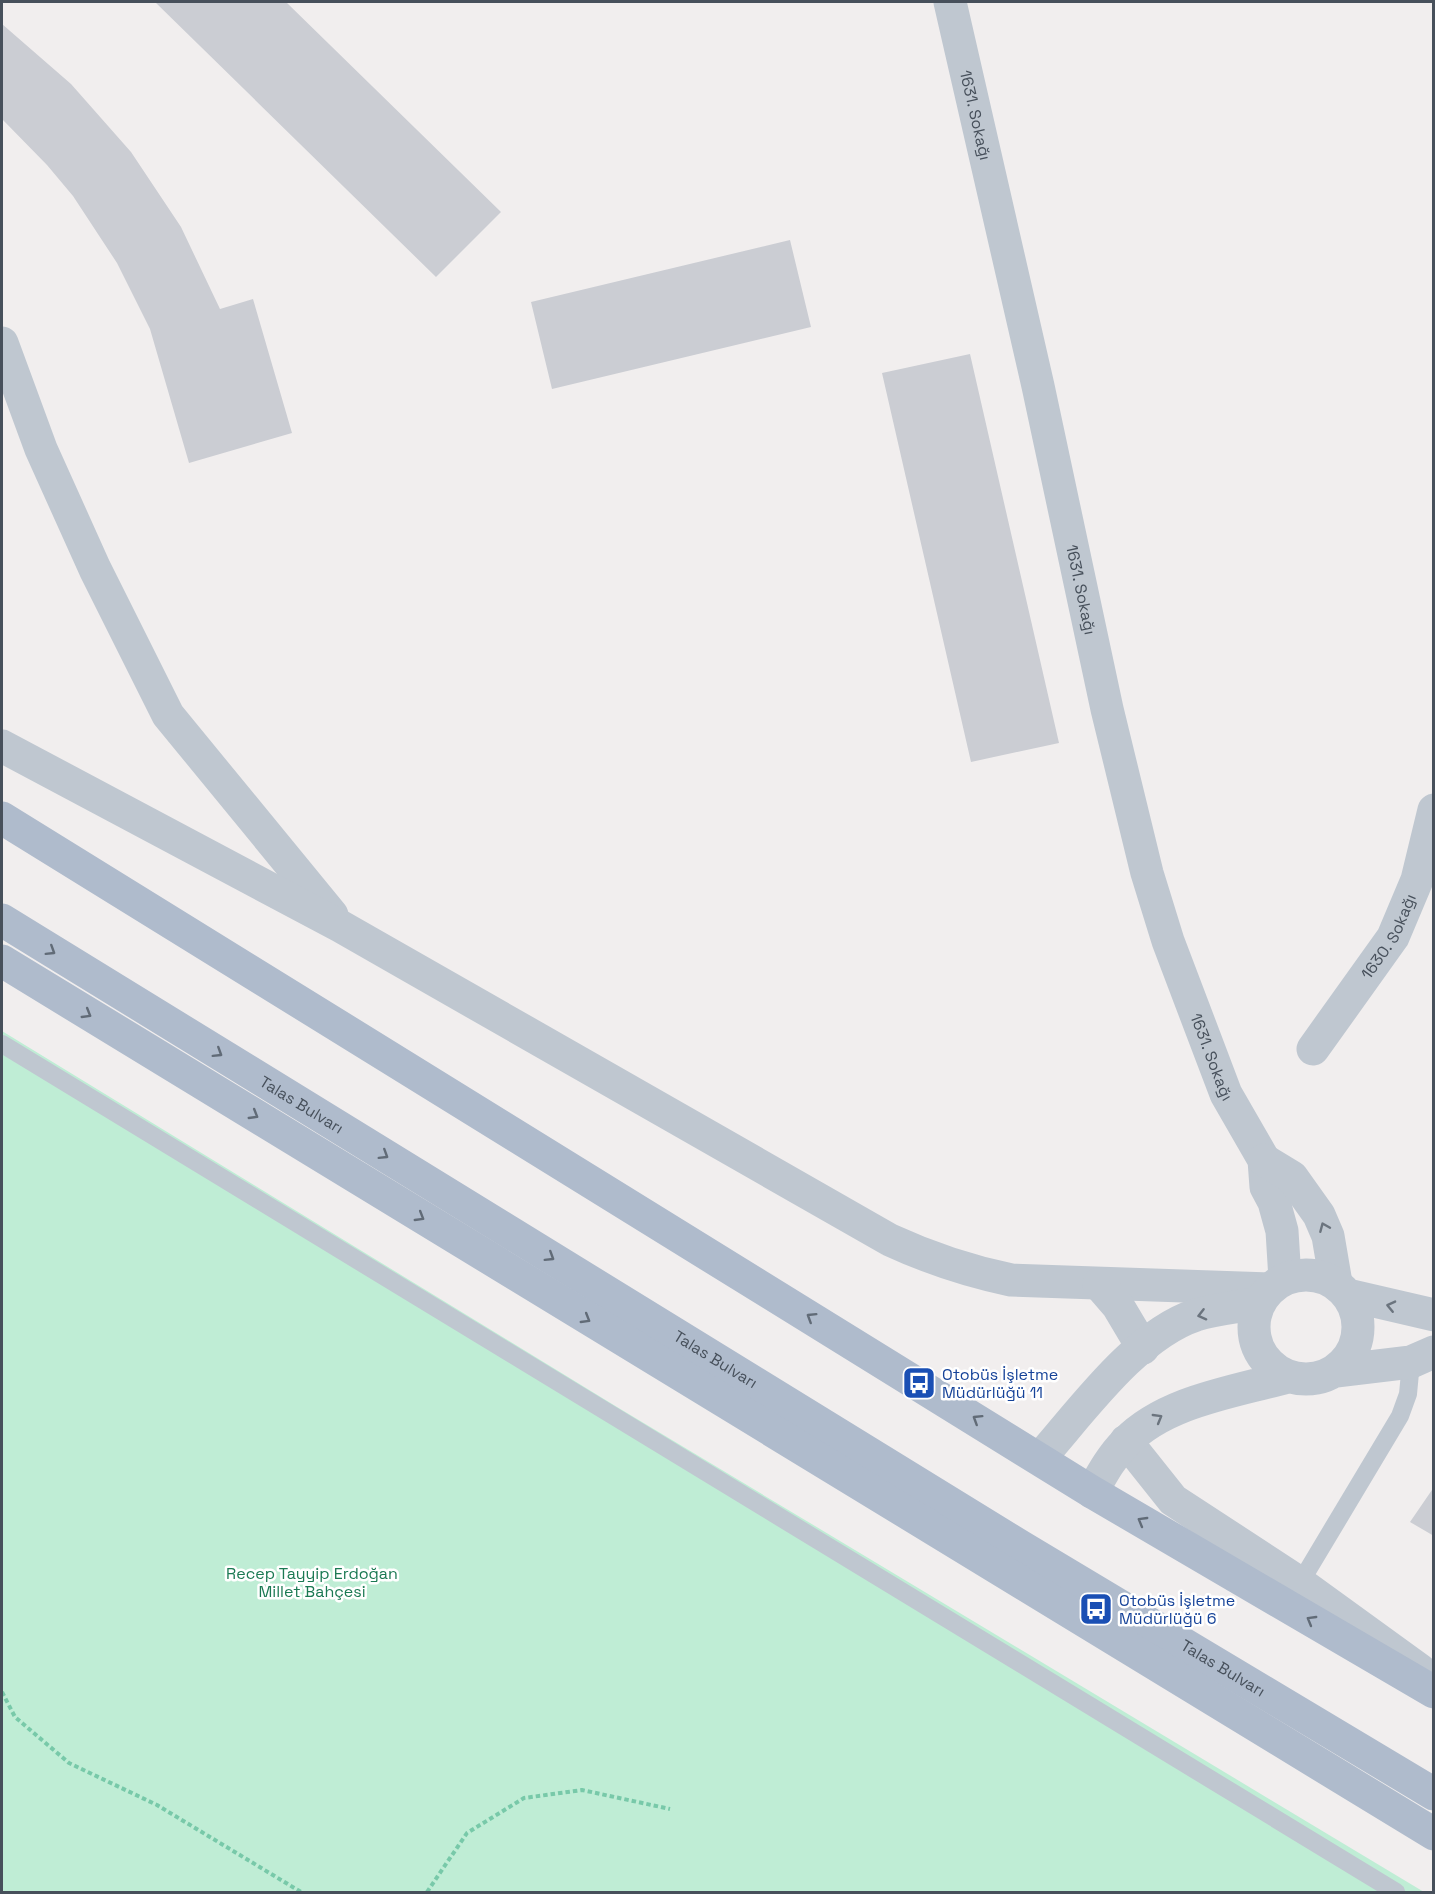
<svg xmlns="http://www.w3.org/2000/svg" width="1435" height="1894" font-family="'Space Grotesk',sans-serif">
<style>
.green{fill:#bfedd5}
.building{fill:#cbcdd3}
.lines{fill:none;stroke-linecap:round;stroke-linejoin:round}
.path{stroke:#78c9a9;stroke-width:4;stroke-dasharray:4.5 3;stroke-linecap:butt}
.service{stroke:#bfc7d0;stroke-width:18}
.minor{stroke:#bfc7d0;stroke-width:33}
.tertiary{stroke:#bfc7d0;stroke-width:33}
.primary{stroke:#afbbcc;stroke-width:33}
.oneway{stroke:#616b77}
.oneway2{stroke:#6b747e}
.labels{text-anchor:middle;stroke-width:5;stroke-linejoin:round;paint-order:stroke}
.street-label{font-size:16px;fill:#47505b;stroke:#fff}
.transit-label{font-size:16px;fill:#164399;stroke:#fff;text-anchor:start}
.park-label{font-size:16px;fill:#1b7953;stroke:#fff}
</style>
<rect width="100%" height="100%" fill="#f1eeee"/>
<path class="green" d="M2 1031 617 1407 1424 1892H2Z"/>
<path class="building" d="M155 2H286L501 212 436 277Z
M2 24 71 84 131 152 181 227 220 309 253 299 292 433 189 463 150 329 117 263 73 196 47 165 2 119Z
M790 240 811 327 552 389 531 302Z
M970 354 1059 743 971 762 882 373Z
M1434 1487V1536L1410 1522Z"/>
<g class="lines">
<path class="path" d="M2 1692 15 1717 69 1763 157 1805 301 1892
M427 1892 467 1833 524 1798 582 1790 670 1809"/>
<path class="service" d="M2 1044 1396 1892
M1300 1583 1400 1416 1408 1394 1411 1362"/>
<g class="minor">
<path id="s1" d="M950 2 1038 386 1107 709 1147 873 1168 941 1226 1094 1264 1160 1266 1187 1274 1202 1282 1231 1285 1279"/>
<path d="M2 343 41 449 95 569 168 715 332 915"/>
<path d="M2 746 340 926 890 1240C929 1258 968 1271 1011 1280L1270 1289"/>
<path id="s2" d="M1313 1049 1393 937 1417 880 1434 810"/>
<path d="M1264 1160 1292 1177 1319 1215 1328 1236 1336 1283"/>
<path d="M1099 1284 1118 1306 1143 1348"/>
<path d="M1126 1441 1173 1500 1300 1583 1420 1670"/>
</g>
<path class="tertiary" d="M1254 1327a52 52 0 1 1 104 0a52 52 0 1 1-104 0Z
M1348 1295 1434 1315
M1336 1371 1411 1362 1434 1352
M1040 1458C1081 1412 1135 1335 1196 1315 1216 1309 1238 1307 1259 1303
M1092 1492C1102 1474 1111 1457 1126 1442 1166 1401 1234 1392 1287 1377"/>
<g class="primary">
<path d="M2 818 1092 1492 1434 1692"/>
<path id="s3" d="M2 920 1020 1546 1434 1794"/>
<path d="M2 961 1434 1834"/>
</g>
</g>
<defs><path id="oneway-chevron" d="M-2-3.5L2.5 0L-2 3.5" fill="none" stroke-width="1.6" stroke-linecap="round" stroke-linejoin="round" transform="scale(1.5)"/></defs>
<g class="oneway">
<use href="#oneway-chevron" transform="translate(51 951) rotate(32)"/>
<use href="#oneway-chevron" transform="translate(87 1014) rotate(31)"/>
<use href="#oneway-chevron" transform="translate(218 1053) rotate(32)"/>
<use href="#oneway-chevron" transform="translate(254 1115) rotate(31)"/>
<use href="#oneway-chevron" transform="translate(384 1155) rotate(32)"/>
<use href="#oneway-chevron" transform="translate(420 1217) rotate(31)"/>
<use href="#oneway-chevron" transform="translate(550 1257) rotate(32)"/>
<use href="#oneway-chevron" transform="translate(811 1317) rotate(-148)"/>
<use href="#oneway-chevron" transform="translate(586 1319) rotate(31)"/>
<use href="#oneway-chevron" transform="translate(977 1419) rotate(-148)"/>
<use href="#oneway-chevron" transform="translate(1142 1521) rotate(-150)"/>
<use href="#oneway-chevron" transform="translate(1311 1620) rotate(-150)"/>
</g>
<g class="oneway2">
<use href="#oneway-chevron" transform="translate(1324 1227) rotate(-113)"/>
<use href="#oneway-chevron" transform="translate(1391 1306) rotate(-167)"/>
<use href="#oneway-chevron" transform="translate(1202 1315) rotate(166)"/>
<use href="#oneway-chevron" transform="translate(1158 1418) rotate(-30)"/>
</g>
<defs>
<symbol id="bus-square" viewBox="-11 -11 22 22"><rect x="-9" y="-9" width="18" height="18" rx="4" fill="#1a4fb4" stroke="#fff"/><path d="M-5-6H5V4H4V6H2V4H-2V6H-4V4H-5ZM-3.5-4V0h7V-4ZM-3.5 1.2v1.5H-2V1.2ZM2 1.2v1.5H3.5V1.2Z" fill="#fff"/></symbol>
</defs>
<g fill-rule="evenodd">
<use href="#bus-square" x="900" y="1364" width="38" height="38"/>
<use href="#bus-square" x="1077" y="1590" width="38" height="38"/>
</g>
<g class="labels">
<g class="street-label">
<text dy="6" stroke="none"><textPath href="#s1" startOffset="116">1631. Sokağı</textPath></text>
<text dy="6" stroke="none"><textPath href="#s1" startOffset="602">1631. Sokağı</textPath></text>
<text dy="6" stroke="none"><textPath href="#s2" startOffset="136">1630. Sokağı</textPath></text>
<text dy="6" stroke="none"><textPath href="#s1" startOffset="1088">1631. Sokağı</textPath></text>
<text dy="6" stroke="none"><textPath href="#s3" startOffset="352">Talas Bulvarı</textPath></text>
<text dy="6" stroke="none"><textPath href="#s3" startOffset="838">Talas Bulvarı</textPath></text>
<text dy="6" stroke="none"><textPath href="#s3" startOffset="1432">Talas Bulvarı</textPath></text>
</g>
<g class="transit-label">
<text x="942" y="1380">Otobüs İşletme<tspan x="942" dy="18">Müdürlüğü 11</tspan></text>
<text x="1119" y="1606">Otobüs İşletme<tspan x="1119" dy="18">Müdürlüğü 6</tspan></text>
</g>
<g class="park-label">
<text x="312" y="1579">Recep Tayyip Erdoğan<tspan x="312" dy="18">Millet Bahçesi</tspan></text>
</g>
</g>
<rect width="1435" height="1894" fill="none" stroke="#47505b" stroke-width="6"/>
</svg>
